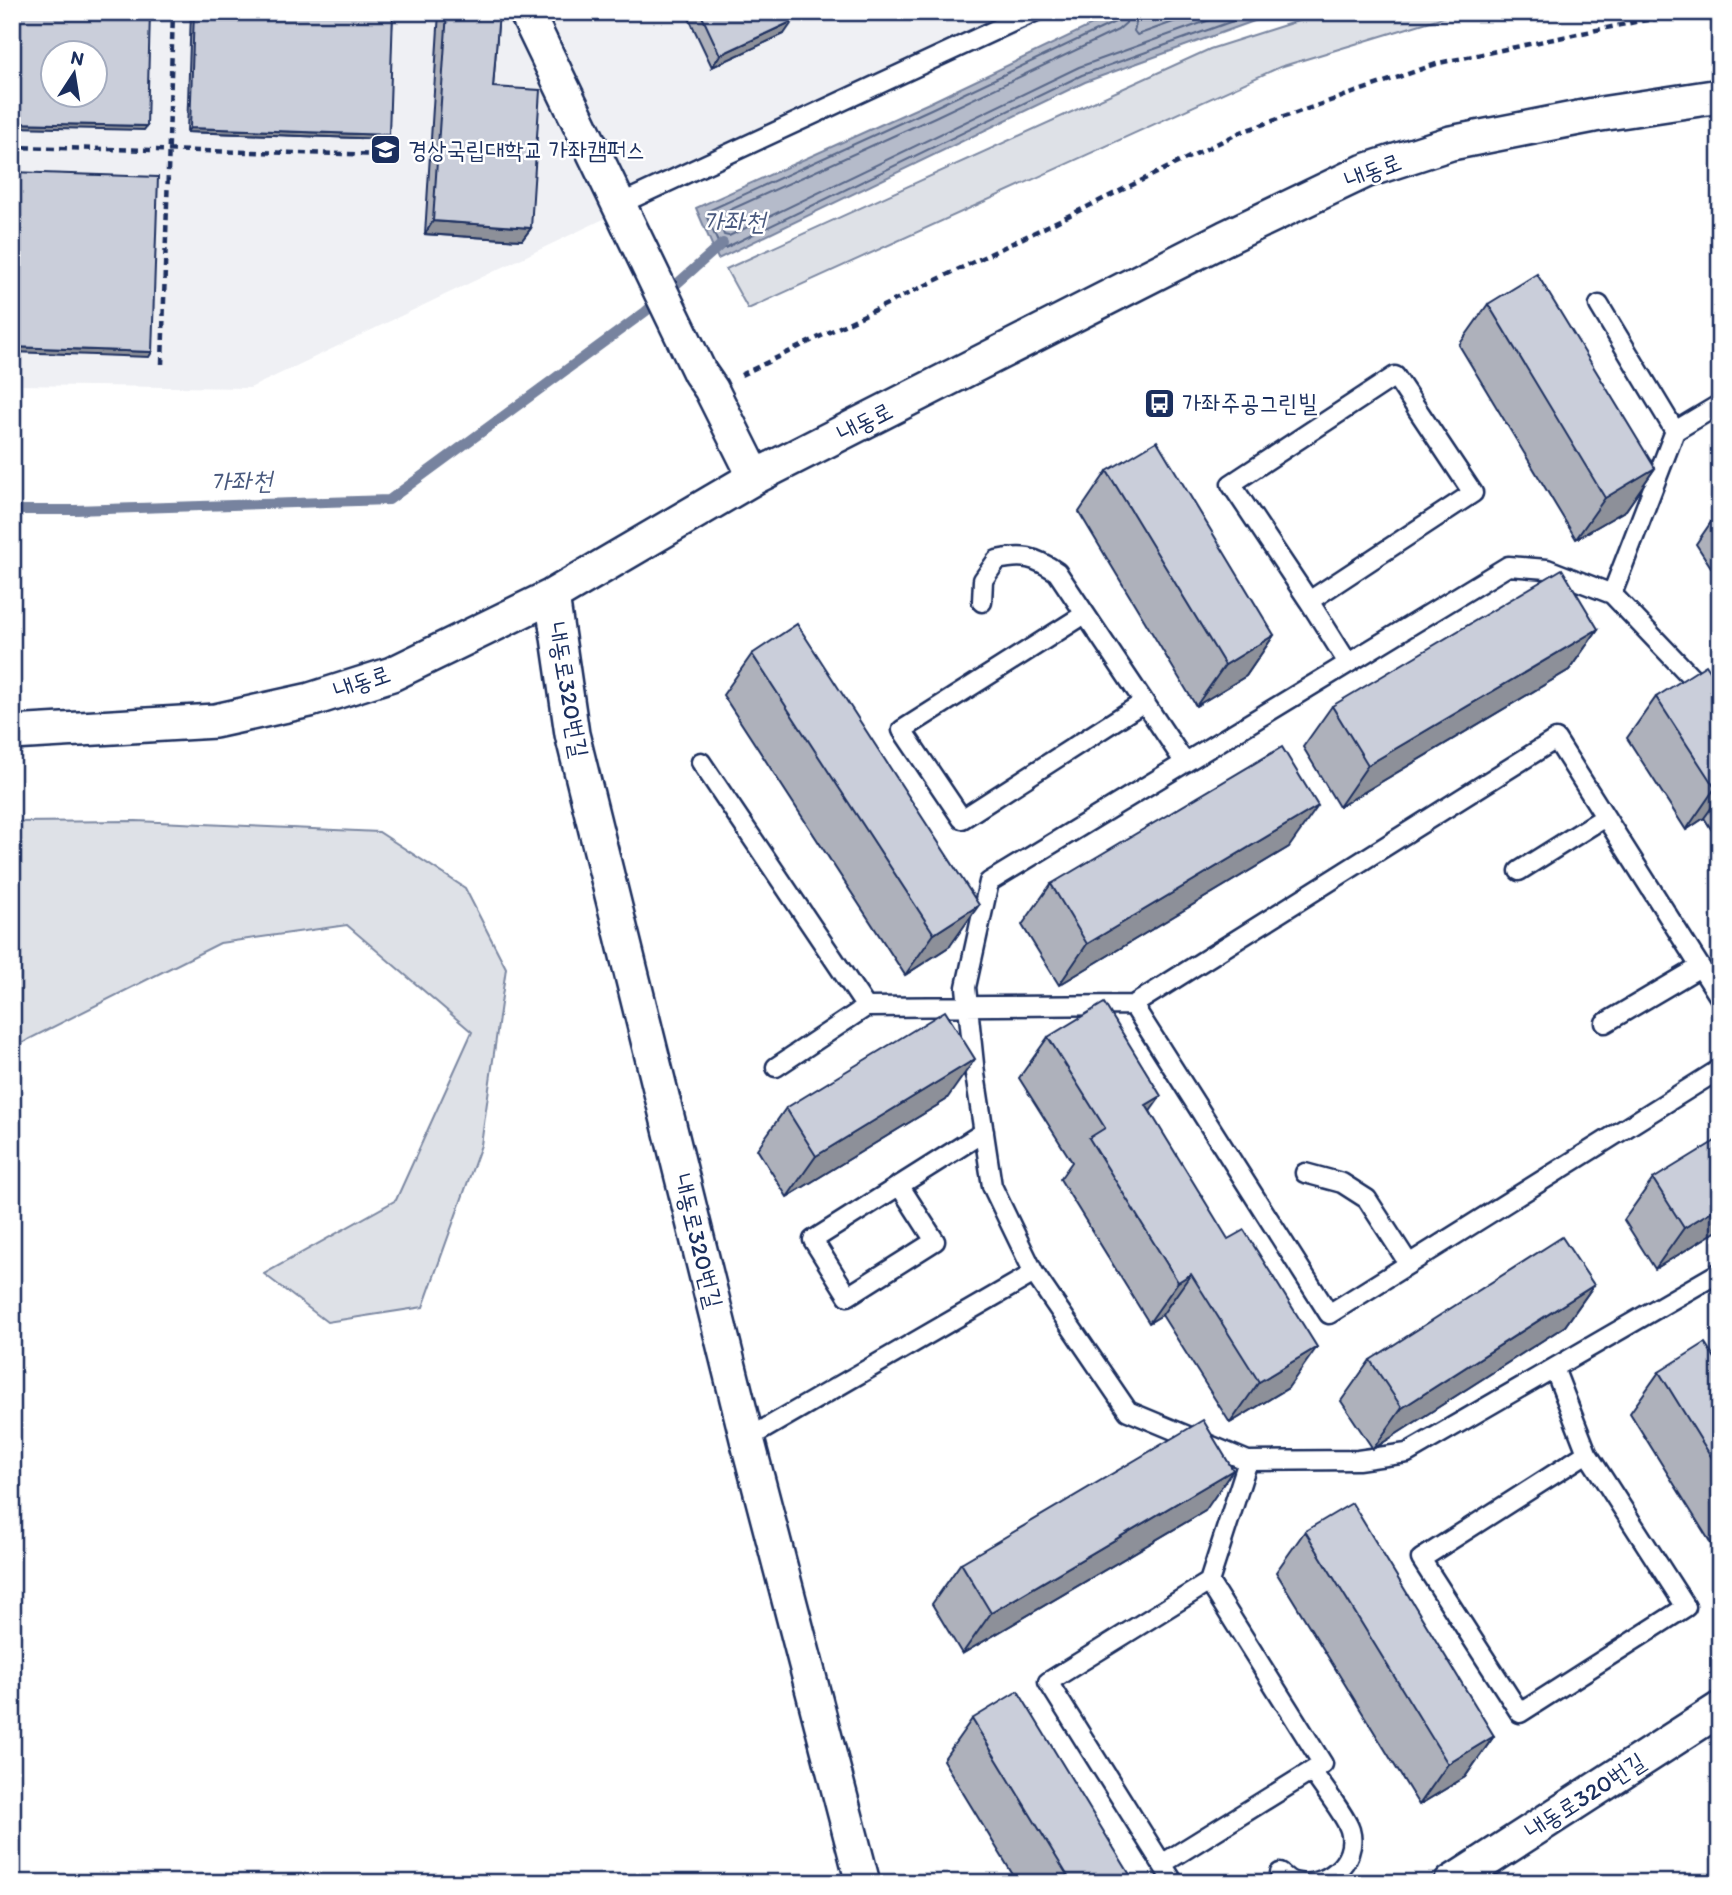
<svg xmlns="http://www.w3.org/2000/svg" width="1732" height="1895" font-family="Itim,'Poor Story',sans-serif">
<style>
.built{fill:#eff0f4;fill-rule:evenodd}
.green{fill:#dee1e7;stroke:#7c88a2;stroke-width:2}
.water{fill:#b5bbca;stroke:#77839f;stroke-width:2}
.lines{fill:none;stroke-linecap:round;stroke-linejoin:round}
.shore{stroke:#596789;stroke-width:2}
.stream{stroke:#77839f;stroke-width:10}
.lane-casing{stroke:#1b2f5e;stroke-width:23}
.street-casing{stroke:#1b2f5e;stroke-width:38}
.path{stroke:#1b2f5e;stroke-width:4.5;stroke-dasharray:7 5;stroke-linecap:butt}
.lane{stroke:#fff;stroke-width:18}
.street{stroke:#fff;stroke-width:33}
.wall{fill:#aeb1bb;stroke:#1b2f5e;stroke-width:2}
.shaded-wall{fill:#8d9099;stroke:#1b2f5e;stroke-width:2}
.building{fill:#caceda;stroke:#1b2f5e;stroke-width:2;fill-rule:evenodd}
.labels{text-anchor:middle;stroke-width:5;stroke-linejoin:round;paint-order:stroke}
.poi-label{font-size:24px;fill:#1b2f5e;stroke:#fff;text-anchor:start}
.street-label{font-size:24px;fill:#1b2f5e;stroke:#fff}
.water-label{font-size:26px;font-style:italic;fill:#49597e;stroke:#fff}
</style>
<rect width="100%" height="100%" fill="#fff"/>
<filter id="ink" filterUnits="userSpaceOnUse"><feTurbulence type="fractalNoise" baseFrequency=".0143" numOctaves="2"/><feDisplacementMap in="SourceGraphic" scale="14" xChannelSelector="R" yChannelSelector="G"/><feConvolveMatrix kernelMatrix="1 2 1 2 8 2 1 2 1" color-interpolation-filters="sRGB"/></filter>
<g filter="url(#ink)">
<path class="built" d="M12 12H1066L633 205 250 388 12 385ZM52 52H94V94H52Z"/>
<path class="green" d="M1326 12H1460L1280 67 748 309 726 269 1210 49Z
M136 821 379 832 465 888 506 968 481 1145 423 1307 327 1322 264 1274 396 1200 472 1032 347 925 220 943 29 1039 12 1050V822Z"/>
<path class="water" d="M1119 12H1279L1085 82 718 259 696 208 929 103Z"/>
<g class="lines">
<path class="shore" d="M1119 12V18L1115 22 931 109 708 211 706 215 720 247 725 248 1082 75 1258 12
M1128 12 1126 23 1118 30 935 117 719 215 718 219 724 235 729 236 1079 67 1232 12
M1139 12 1134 31 1137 35 1201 12"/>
<path class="stream" d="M12 510H74L389 500 645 312 723 243"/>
<defs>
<path id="lane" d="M618 205 1034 12
M1599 305 1675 431 1720 404
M1395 376 1473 493 1309 601 1231 484Z
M1612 594 1675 431
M1309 601 1348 663
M982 602 983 580 997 560C1023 554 1035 557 1057 572L1185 763
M1085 614 902 730 962 819 1144 702
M701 762 866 1007 776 1067
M1519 871 1605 817
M1720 998 1556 739 1133 1005 1329 1314 1720 1069
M866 1007 1133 1005
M1605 1023 1700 967
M1305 1173 1342 1183 1367 1199 1409 1264
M899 1185 935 1241 848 1296 813 1240 984 1132
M1034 1273 992 1186 975 1074 966 987 989 882 1508 566 1547 569 1612 594 1720 707
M1554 1368 1587 1453 1686 1607 1520 1713 1421 1559 1587 1453
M747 1439 1034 1273 1128 1411 1248 1461 1358 1460 1407 1453 1720 1272
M1209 1582 1248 1461
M1162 1864 1323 1764 1209 1582 1048 1682 1162 1864 1174 1883
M1280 1873C1284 1876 1289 1881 1294 1882 1324 1890 1359 1862 1350 1830 1346 1816 1321 1785 1312 1771"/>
<path id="street" d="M526 12 700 373 711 389 755 477
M552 596 572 734 747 1439 863 1883
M12 733 215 721 310 700 392 674 552 596 755 477 1225 238 1365 171 1451 143 1594 115 1720 96
M1451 1883 1720 1709"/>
</defs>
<use href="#lane" class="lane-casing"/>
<use href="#street" class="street-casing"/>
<path class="path" d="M12 147 392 155
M162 364 173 12
M741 375 1241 132 1439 63 1635 22 1700 12"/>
<use href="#lane" class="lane"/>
<use href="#street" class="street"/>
</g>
<path class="wall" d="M191 12H393L386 139 187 132Z
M439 12H499L493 87 531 228 522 240 425 234Z
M686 12H788L784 34 712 67Z
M1488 304 1655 468 1626 510 1576 539 1459 345Z
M1107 471 1274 635 1246 676 1196 706 1079 512Z
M1720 509V581L1696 544Z
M1598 629 1569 670 1339 807 1303 747 1332 706Z
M752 654 950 946 905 975 723 695Z
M1720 686V843L1704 818 1686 830 1627 738 1656 697Z
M1289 847 1059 985 1022 925 1051 884Z
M1048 1037 1150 1111 1288 1388 1230 1423 1162 1315 1149 1323 1060 1179 1072 1162 1019 1078Z
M946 1100 787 1197 757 1149 786 1108Z
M1653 1179 1720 1229 1655 1269 1624 1220Z
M1594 1285 1565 1326 1373 1449 1341 1401 1370 1360Z
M1720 1366V1558L1630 1413 1659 1372Z
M1205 1511 962 1654 932 1604 961 1563Z
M1305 1531 1494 1736 1465 1777 1419 1805 1276 1572Z
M972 1719 1135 1883H1018L943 1760Z"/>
<path class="shaded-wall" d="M793 21 784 34 712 67 720 55Z
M12 123 147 126 144 130 12 127Z
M190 128 389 135 386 139 187 132Z
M433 221 531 228 522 240 425 234Z
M12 347 152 352 149 357 12 352Z
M1655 468 1626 510 1576 539 1605 498Z
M1598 629 1569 670 1339 807 1368 765Z
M1274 635 1246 676 1196 706 1225 665Z
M1720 785V796L1704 818 1686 830 1715 788Z
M1318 806 1289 847 1059 985 1087 944Z
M979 905 950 946 905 975 934 934Z
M975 1059 946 1100 787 1197 816 1156Z
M1161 1096 1132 1137 1146 1105Z
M1720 1206V1229L1655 1269 1684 1228Z
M1191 1274 1162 1315 1149 1323 1178 1282Z
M1594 1285 1565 1326 1373 1449 1402 1408Z
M1317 1347 1288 1388 1230 1423 1259 1382Z
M1233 1470 1205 1511 962 1654 991 1613Z
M1494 1736 1465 1777 1419 1805 1448 1764Z"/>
<path class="building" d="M12 12H150L147 126 12 123ZM52 52H94V94H52Z
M194 12H393L389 135 190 128Z
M447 12H499L493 87 540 90 531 228 433 221Z
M700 12H788L793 21 720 55Z
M12 172 158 177 152 352 12 347Z
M1537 274 1655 468 1605 498 1488 304Z
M1157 441 1274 635 1225 665 1107 471Z
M1562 569 1598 629 1368 765 1332 706Z
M797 624 979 905 934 934 752 654Z
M1706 665 1720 686V785L1715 788 1656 697Z
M1282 747 1318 806 1087 944 1051 884Z
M1104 1003 1161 1096 1146 1105 1228 1239 1244 1230 1317 1347 1259 1382 1191 1274 1178 1282 1089 1138 1105 1128 1048 1037Z
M945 1011 975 1059 816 1156 786 1108Z
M1720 1138V1206L1684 1228 1653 1179Z
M1562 1237 1594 1285 1402 1408 1370 1360Z
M1705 1343 1720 1366V1471L1659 1372Z
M1203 1420 1233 1470 991 1613 961 1563Z
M1352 1503 1494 1736 1448 1764 1305 1531Z
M1018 1691 1135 1883H1072L972 1719Z"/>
</g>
<defs>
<symbol id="university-square" viewBox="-11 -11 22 22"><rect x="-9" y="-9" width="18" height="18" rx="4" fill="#1b2f5e" stroke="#fff"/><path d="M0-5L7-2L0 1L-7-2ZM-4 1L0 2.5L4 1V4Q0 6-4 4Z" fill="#fff"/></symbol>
<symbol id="bus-square" viewBox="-11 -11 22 22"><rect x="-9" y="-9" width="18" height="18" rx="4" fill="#1b2f5e" stroke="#fff"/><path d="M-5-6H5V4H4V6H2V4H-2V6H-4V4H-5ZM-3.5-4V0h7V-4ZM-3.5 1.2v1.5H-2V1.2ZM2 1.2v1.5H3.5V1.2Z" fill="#fff"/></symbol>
</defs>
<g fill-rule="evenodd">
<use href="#university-square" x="368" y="132" width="35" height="35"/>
<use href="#bus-square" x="1142" y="386" width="35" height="35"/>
</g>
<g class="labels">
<g class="poi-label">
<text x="408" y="158">경상국립대학교 가좌캠퍼스</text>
<text x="1182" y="411">가좌주공그린빌</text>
</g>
<g class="street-label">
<text transform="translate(1373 171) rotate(-21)" y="8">내동로</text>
<text transform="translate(865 422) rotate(-27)" y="8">내동로</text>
<text transform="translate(362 682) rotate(-19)" y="8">내동로</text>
<text transform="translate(568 690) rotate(80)" y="8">내동로320번길</text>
<text transform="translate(698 1241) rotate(76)" y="8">내동로320번길</text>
<text transform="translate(1585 1796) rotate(-33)" y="8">내동로320번길</text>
</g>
<g class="water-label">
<text x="734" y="230">가좌천</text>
<text transform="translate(241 481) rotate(-2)" y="9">가좌천</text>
</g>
</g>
<rect width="1732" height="1895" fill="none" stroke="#fff" stroke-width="42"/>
<rect x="21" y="21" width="1690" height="1853" fill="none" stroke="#1b2f5e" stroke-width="2.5" filter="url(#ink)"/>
<g transform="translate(74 74) rotate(12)"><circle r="33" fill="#ffffff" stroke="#a4acbf" stroke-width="2"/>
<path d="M0-5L12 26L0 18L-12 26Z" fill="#1b2f5e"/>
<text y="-10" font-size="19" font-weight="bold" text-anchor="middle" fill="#1b2f5e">N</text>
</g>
</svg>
